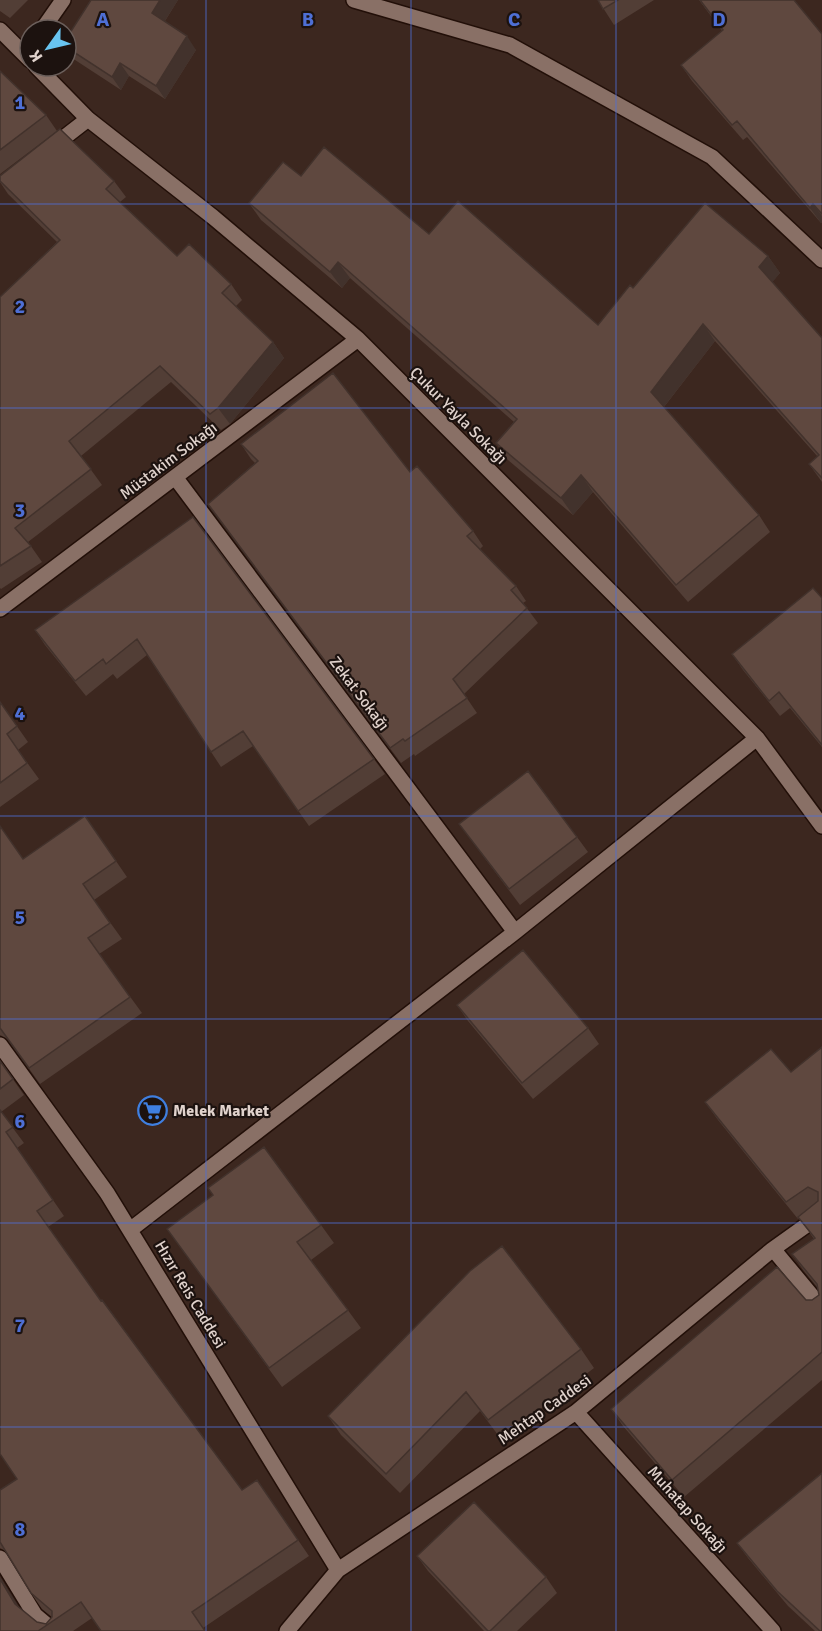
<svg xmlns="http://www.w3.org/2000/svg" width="822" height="1631" font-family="Signika,sans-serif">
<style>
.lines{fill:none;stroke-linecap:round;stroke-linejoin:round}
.minor-casing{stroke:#220f08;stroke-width:18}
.minor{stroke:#897066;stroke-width:15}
.wall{fill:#523e36}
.shaded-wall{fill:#42322c}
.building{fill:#5f483f;stroke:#42322c;stroke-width:1.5}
.grid{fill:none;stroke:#4e6fd5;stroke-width:1.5;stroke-opacity:0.55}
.labels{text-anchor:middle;stroke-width:4.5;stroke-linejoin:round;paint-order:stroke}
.street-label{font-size:16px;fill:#e1d3cd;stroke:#1c120f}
.poi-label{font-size:16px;font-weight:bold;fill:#e1d3cd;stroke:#1c120f;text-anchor:start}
.grid-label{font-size:20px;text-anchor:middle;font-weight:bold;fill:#4e6fd5;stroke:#1c120f;stroke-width:4.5;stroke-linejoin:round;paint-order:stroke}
</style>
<rect width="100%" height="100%" fill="#3c271f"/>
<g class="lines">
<defs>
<path id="minor" d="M354 0 510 45 712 157 822 260
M0 30 30 60
M42 30 63 0
M36 66 88 119 213 217 358 339 757 738 822 826
M52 147 88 119
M175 477 515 932
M0 609 358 339
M0 1045 107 1193 338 1570
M130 1230 515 932 757 738
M773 1249 822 1308
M576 1412 773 1631
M0 1558 35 1615 54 1631
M287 1631 338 1570 576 1412 773 1249 822 1214"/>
</defs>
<use href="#minor" class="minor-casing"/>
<use href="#minor" class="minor"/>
</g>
<path class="wall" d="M0 0H28L10 18 0 11Z
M91 0H178L165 21 196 50 165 99 129 76 121 90 72 58 66 50V39Z
M598 0H654L614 25Z
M699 0H794L822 34V222L821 223 747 137 743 140 692 81 681 65 722 31Z
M0 71 46 115 57 131 0 174Z
M0 176 114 181 126 197 120 202 177 256 231 284 242 300 236 306 273 342 284 358 230 424 221 430 171 382 81 456 102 485 28 542 42 562 1 589 0 588V297L57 242 8 194 0 182Z
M301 176 429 234 598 325 633 288 768 256 780 273 772 282 822 338V482L809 464 818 457 715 341 664 407 759 515 770 532 688 602 593 492 573 515 508 460 496 443 514 422 350 278 342 288 261 220 249 203Z
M241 444 410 472 473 531 483 546 480 549 516 586 526 601 523 603 538 623 464 694 477 713 415 756 414 754 401 763 208 504 255 463 251 459Z
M193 517 385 774 309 826 253 746 221 767 147 655 117 679 113 674 86 696 45 645 35 630Z
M822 598V747L790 708 780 716 743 670 732 654Z
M0 702 28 742 18 750 39 779 0 807Z
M85 816 127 877 94 900 122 939 99 954 142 1013 40 1084 8 1039 0 1035V826L23 859Z
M459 824 577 837 588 852 520 905Z
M457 1005 588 1028 599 1044 533 1099 468 1021Z
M822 1047V1380L684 1497 623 1426 611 1409 806 1300H812L819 1295 818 1288 804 1271 792 1254 814 1239 799 1218 798 1219 718 1120 705 1102 791 1072Z
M0 1061 24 1095 1 1112 24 1143 17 1148 64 1216 48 1227 101 1301 242 1490 257 1480 309 1556 203 1628 92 1618 73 1631H0V1577L18 1607 37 1622 46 1624 52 1617 42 1609 31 1593 6 1551 0 1548V1490L17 1479 0 1454Z
M321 1225 334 1243 311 1260 361 1328 282 1387 167 1229Z
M581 1349 594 1368 501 1439 480 1411 400 1493 341 1435 328 1416Z
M737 1543 822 1631H815L788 1606 748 1558Z
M417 1556 546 1577 557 1593 517 1631H484L428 1571Z"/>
<path class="shaded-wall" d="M160 0H178L161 27 152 13Z
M187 36 196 50 165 99 156 86Z
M120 63 129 76 121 90 112 77Z
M813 204 822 216V222L821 223 810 208Z
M768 256 780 273 771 284 759 267Z
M338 262 350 278 342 288 330 272Z
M703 324 715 341 663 408 651 392Z
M273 342 284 358 230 424 218 408Z
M581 475 593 492 573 515 561 498Z
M0 1577 27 1620 15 1604 0 1579Z"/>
<path class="building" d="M91 0H160L152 13 187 36 156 86 120 63 112 77 66 47V39Z
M598 0H618L603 9Z
M700 0H794L822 34V214L813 204 810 208 737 121 732 125 681 65 723 30Z
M0 71 46 115 0 150Z
M60 129 114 181 106 189 177 256 189 244 231 284 222 293 273 342 218 408 210 414 160 366 69 441 91 469 15 528 31 546 0 566V297L60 240 0 181V176Z
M324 147 429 234 458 201 598 325 630 285 633 288 705 203 768 256 759 267 822 338V478L809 464 819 455 703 324 651 392 759 515 676 585 581 475 561 498 496 443 517 419 338 262 330 272 249 203 283 162 301 176Z
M333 373 410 472 417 466 473 531 467 536 516 586 511 590 527 608 453 679 467 698 405 741 403 739 390 748 208 504 258 461 241 444Z
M193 517 374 759 298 811 243 731 211 752 137 639 106 664 103 659 75 681 35 630Z
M813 588 822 598V745L779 692 769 701 732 654Z
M0 702 17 726 7 734 27 763 0 783Z
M528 771 577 837 509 889 459 824Z
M85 816 116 861 83 884 110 923 88 938 130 997 29 1068 0 1028V826L23 859Z
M523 950 588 1028 522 1083 457 1005Z
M822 1047V1352L672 1480 611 1409 777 1267 806 1300H812L819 1295 817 1284 792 1254 815 1238 798 1217 818 1201V1192L808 1187 786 1202 705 1102 771 1049 791 1072Z
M0 1061 13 1079 0 1089Z
M0 1110 13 1127 6 1132 53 1200 37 1211 101 1301 102 1300 242 1490 257 1480 298 1540 192 1612 205 1631H101L81 1602 38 1631H0V1579L15 1604 37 1622 46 1624 52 1617V1611L31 1593 0 1542V1490L17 1479 0 1454Z
M264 1147 321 1225 297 1242 348 1310 269 1368 167 1229 213 1195 208 1188Z
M502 1246 581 1349 488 1420 466 1392 386 1474 328 1416 470 1271Z
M822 1473V1631H820L777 1591 737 1543Z
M474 1502 546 1577 490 1631H488L417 1556Z"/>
<path class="grid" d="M206 0V1631M411 0V1631M616 0V1631M0 204H822M0 408H822M0 612H822M0 816H822M0 1019H822M0 1223H822M0 1427H822"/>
<defs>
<symbol id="supermarket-ring" viewBox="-11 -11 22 22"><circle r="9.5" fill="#1c120f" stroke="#3f7fe0" stroke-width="1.5"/><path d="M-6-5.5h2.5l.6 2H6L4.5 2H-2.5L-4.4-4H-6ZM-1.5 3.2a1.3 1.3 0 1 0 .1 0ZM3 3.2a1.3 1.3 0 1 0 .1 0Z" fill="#3f7fe0"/></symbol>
</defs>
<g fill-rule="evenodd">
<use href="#supermarket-ring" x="136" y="1094" width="33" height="33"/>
</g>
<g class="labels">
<g class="street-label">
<text transform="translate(459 415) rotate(45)" y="6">Çukur Yayla Sokağı</text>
<text transform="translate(168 460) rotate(-37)" y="6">Müstakim Sokağı</text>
<text transform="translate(360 693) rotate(53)" y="6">Zekat Sokağı</text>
<text transform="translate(191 1294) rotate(59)" y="6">Hızır Reis Caddesi</text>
<text transform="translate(544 1409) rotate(-35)" y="6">Mehtap Caddesi</text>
<text transform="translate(688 1509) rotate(48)" y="6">Muhatap Sokağı</text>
</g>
<g class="poi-label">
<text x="173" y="1116">Melek Market</text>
</g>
</g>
<g class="grid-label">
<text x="103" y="26">A</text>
<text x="308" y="26">B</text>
<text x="514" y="26">C</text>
<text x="719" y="26">D</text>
<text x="20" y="109">1</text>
<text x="20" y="313">2</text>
<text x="20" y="517">3</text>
<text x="20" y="720">4</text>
<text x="20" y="924">5</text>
<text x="20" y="1128">6</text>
<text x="20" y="1332">7</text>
<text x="20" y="1536">8</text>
</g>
<g transform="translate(48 48) rotate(236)"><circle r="28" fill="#1c120f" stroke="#6b5f5b" stroke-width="1.5"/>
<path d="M0-4.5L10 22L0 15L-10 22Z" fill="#68c4f0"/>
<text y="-9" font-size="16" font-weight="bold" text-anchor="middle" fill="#e1d3cd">K</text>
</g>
</svg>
